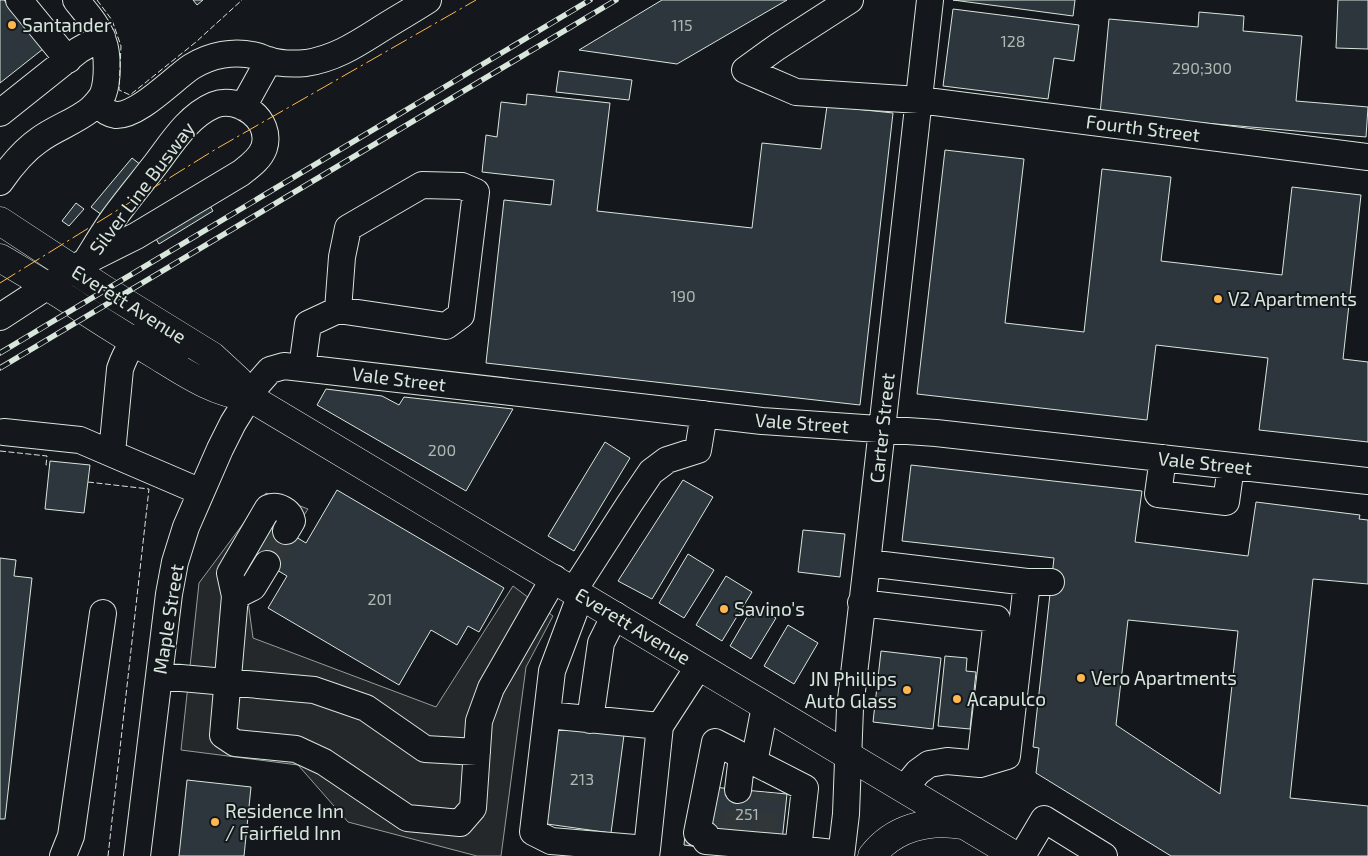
<svg xmlns="http://www.w3.org/2000/svg" width="1368" height="856" font-family="'Exo 2',sans-serif">
<style>
.parking{fill:#24282b;stroke:#939e99}
.building{fill:#2c363c;stroke:#d8e6dc;fill-rule:evenodd}
.lines{fill:none;stroke-linecap:round;stroke-linejoin:round}
.minor-tunnel{stroke:#313739;stroke-width:26;stroke-dasharray:26 13;stroke-linecap:butt}
.minor-casing{stroke:#d8e6dc;stroke-width:28}
.major-casing{stroke:#d8e6dc;stroke-width:29}
.minor{stroke:#14181c;stroke-width:26}
.major{stroke:#14181c;stroke-width:28}
.rail-casing{stroke:#d8e6dc;stroke-width:5.5}
.rail{stroke:#14181c;stroke-width:4;stroke-dasharray:11;stroke-linecap:butt}
.fence{stroke:#d8e6dc;stroke-width:1;stroke-dasharray:6 2.5;stroke-linecap:butt}
.power{stroke:#ffb74d;stroke-width:1;stroke-dasharray:18 4 2.5 4;stroke-linecap:butt}
.poi-dot{fill:#ffb74d;stroke:#14181c;stroke-width:2}
.labels{text-anchor:middle;stroke-width:4;stroke-linejoin:round;paint-order:stroke}
.number-label{font-size:16px;fill:#adbab4}
.poi-label{font-size:19px;fill:#d8e6dc;stroke:#14181c;text-anchor:start}
.street-label{font-size:19px;fill:#d8e6dc;stroke:#14181c}
</style>
<rect width="100%" height="100%" fill="#14181c"/>
<path class="parking" d="M266 493 308 509 248 601 253 638 436 707 513 586 553 616 526 667 501 856H477L348 822 298 765 181 750 199 583Z"/>
<path class="building" d="M0 0H4L43 49 0 83Z
M193 0H203L197 5Z
M662 0H787L677 64 579 50Z
M953 0H1075L1073 16Z
M1338 0H1368V49L1336 48Z
M953 9 1079 25 1074 61 1054 58 1048 99 943 86Z
M1199 12 1244 16 1243 31 1302 36 1296 101 1368 107 1366 137 1100 114 1109 19 1198 27Z
M559 71 632 80 629 100 556 92Z
M527 94 610 103 597 211 752 228 762 143 821 149 827 106 893 113 860 405 486 363 504 200 551 205 554 180 482 172 486 135 497 137 501 102 526 105Z
M945 150 1024 159 1005 323 1084 332 1102 169 1171 177 1161 261 1282 275 1292 187 1361 195 1343 359 1368 362V442L1259 430 1268 358 1156 345 1147 420 917 394Z
M132 158 146 169 106 218 91 207Z
M205 197 213 211 159 244 150 229Z
M76 203 84 209 69 226 62 221Z
M326 389 382 396 399 405 404 397 513 409 466 491 317 405Z
M605 442 630 458 574 551 548 536Z
M50 461 90 465 84 513 45 509Z
M911 465 1142 491 1135 542 1248 556 1256 502 1360 515 1359 519 1368 520V584L1313 579 1290 798 1368 806V856H1171L1036 773 1039 748 1033 747 1054 558 902 541ZM1128 620 1238 631 1220 794 1116 725Z
M683 480 713 497 652 599 618 581Z
M337 490 504 588 479 632 468 626 457 645 431 630 399 685 268 608 287 576 250 554 269 521 306 543Z
M803 530 845 534 840 577 798 572Z
M688 554 714 570 684 618 659 603Z
M0 558 16 560 14 576 32 578 5 819H0Z
M726 576 752 592 722 641 696 625Z
M754 605 776 618 751 659 730 646Z
M788 625 818 643 794 684 764 666Z
M881 651 941 658 933 729 873 722Z
M945 656 967 658 966 671 976 672 970 729 938 726Z
M553 726 624 735 611 833 540 823Z
M187 780 251 787 244 856H179Z
M712 787 787 794 782 841 707 833Z
M685 834 700 847 684 845Z"/>
<g class="lines">
<path class="minor-tunnel" d="M267 564 286 531
M734 836 738 790
M763 839 767 793"/>
<defs>
<path id="minor" d="M19 0 68 60
M850 0 777 47 745 70 796 92 919 100 1368 157
M97 103C102 109 108 114 116 115 138 116 172 80 191 67 210 55 234 50 257 56 261 57 264 59 268 60 280 64 294 64 306 63 333 59 354 46 376 32 393 21 411 11 428 0
M243 107 269 60
M0 113 79 50 102 37
M0 182C11 166 23 151 39 140 55 128 75 122 91 109 96 104 100 100 103 94 108 81 108 54 103 41 98 25 86 13 76 0
M0 317 86 261 136 236 241 173C250 166 260 159 264 148 273 120 239 95 214 105 188 116 171 144 155 165 141 183 126 201 113 219 103 233 95 247 86 261
M302 368 308 324 338 310 446 326 461 315 476 192 462 186 422 185 348 228 342 257 338 310
M4 432 80 440 201 492
M112 453 120 369C124 357 137 329 153 334 158 336 162 340 167 342 172 345 177 346 182 347
M1163 458 1158 494 1226 502 1231 466
M867 563 1027 582 1007 756 980 764 947 761 929 764 918 772 904 789
M267 564 253 587 235 596 230 573 268 508C278 504 290 511 292 521L286 531
M1027 582H1051
M574 590 630 503 651 472 667 460 698 450 704 414
M581 594 552 671 533 832 551 841 647 849 646 856
M235 596 223 735 235 743 296 749 324 762 407 818 460 823 473 808 479 721 491 688 554 578
M861 603 997 619 980 764
M159 676 314 690 366 708 425 749 477 752
M547 715 660 726 647 849
M590 720 601 643 615 615
M660 726 699 666
M754 763 765 706
M738 790 742 756
M798 849 805 788 715 742 697 833 706 835V841L798 849 841 854
M63 856 71 836 103 613
M137 856 169 594 175 562 186 527 220 449 233 423 256 386 270 370 284 366 302 368 762 421 936 433 1368 481
M841 856 846 814 850 708 867 563 930 0
M1022 856 1044 819 1104 856"/>
<path id="major" d="M0 221 105 290 212 356 238 380 249 397
M0 258C27 274 55 290 81 308 107 325 133 341 159 357 188 375 215 393 249 397 505 549 760 703 1016 856
M872 856C893 828 929 819 962 825"/>
</defs>
<use href="#minor" class="minor-casing"/>
<use href="#major" class="major-casing"/>
<use href="#minor" class="minor"/>
<use href="#major" class="major"/>
<defs>
<path id="rail" d="M0 353 590 0
M0 368 616 0"/>
</defs>
<use href="#rail" class="rail-casing"/>
<use href="#rail" class="rail"/>
<path class="fence" d="M97 0 112 20 121 46 119 90 130 95 196 42 242 0
M0 451 47 456 46 465H50
M88 482 149 489 108 856"/>
<path class="power" d="M0 283 216 149 476 0"/>
</g>
<g class="poi-dot">
<circle cx="12" cy="25" r="5"/>
<circle cx="1218" cy="299" r="5"/>
<circle cx="724" cy="609" r="5"/>
<circle cx="1081" cy="678" r="5"/>
<circle cx="907" cy="690" r="5"/>
<circle cx="957" cy="699" r="5"/>
<circle cx="215" cy="822" r="5"/>
</g>
<g class="labels">
<g class="number-label">
<text x="682" y="31">115</text>
<text x="1013" y="47">128</text>
<text x="1202" y="74">290;300</text>
<text x="683" y="302">190</text>
<text x="442" y="456">200</text>
<text x="380" y="605">201</text>
<text x="582" y="785">213</text>
<text x="747" y="820">251</text>
</g>
<g class="poi-label">
<text x="22" y="32">Santander</text>
<text x="1228" y="306">V2 Apartments</text>
<text x="734" y="616">Savino's</text>
<text x="1091" y="685">Vero Apartments</text>
<text x="897" y="686" text-anchor="end">JN Phillips<tspan x="897" dy="22">Auto Glass</tspan></text>
<text x="967" y="706">Acapulco</text>
<text x="225" y="818">Residence Inn<tspan x="225" dy="22">/ Fairfield Inn</tspan></text>
</g>
<g class="street-label">
<text transform="translate(1143 128) rotate(7)" y="7">Fourth Street</text>
<text transform="translate(142 188) rotate(-53)" y="7">Silver Line Busway</text>
<text transform="translate(129 304) rotate(32)" y="7">Everett Avenue</text>
<text transform="translate(399 379) rotate(7)" y="7">Vale Street</text>
<text transform="translate(802 423) rotate(4)" y="7">Vale Street</text>
<text transform="translate(882 428) rotate(-84)" y="7">Carter Street</text>
<text transform="translate(1205 463) rotate(6)" y="7">Vale Street</text>
<text transform="translate(168 619) rotate(-81)" y="7">Maple Street</text>
<text transform="translate(633 626) rotate(31)" y="7">Everett Avenue</text>
</g>
</g>
</svg>
